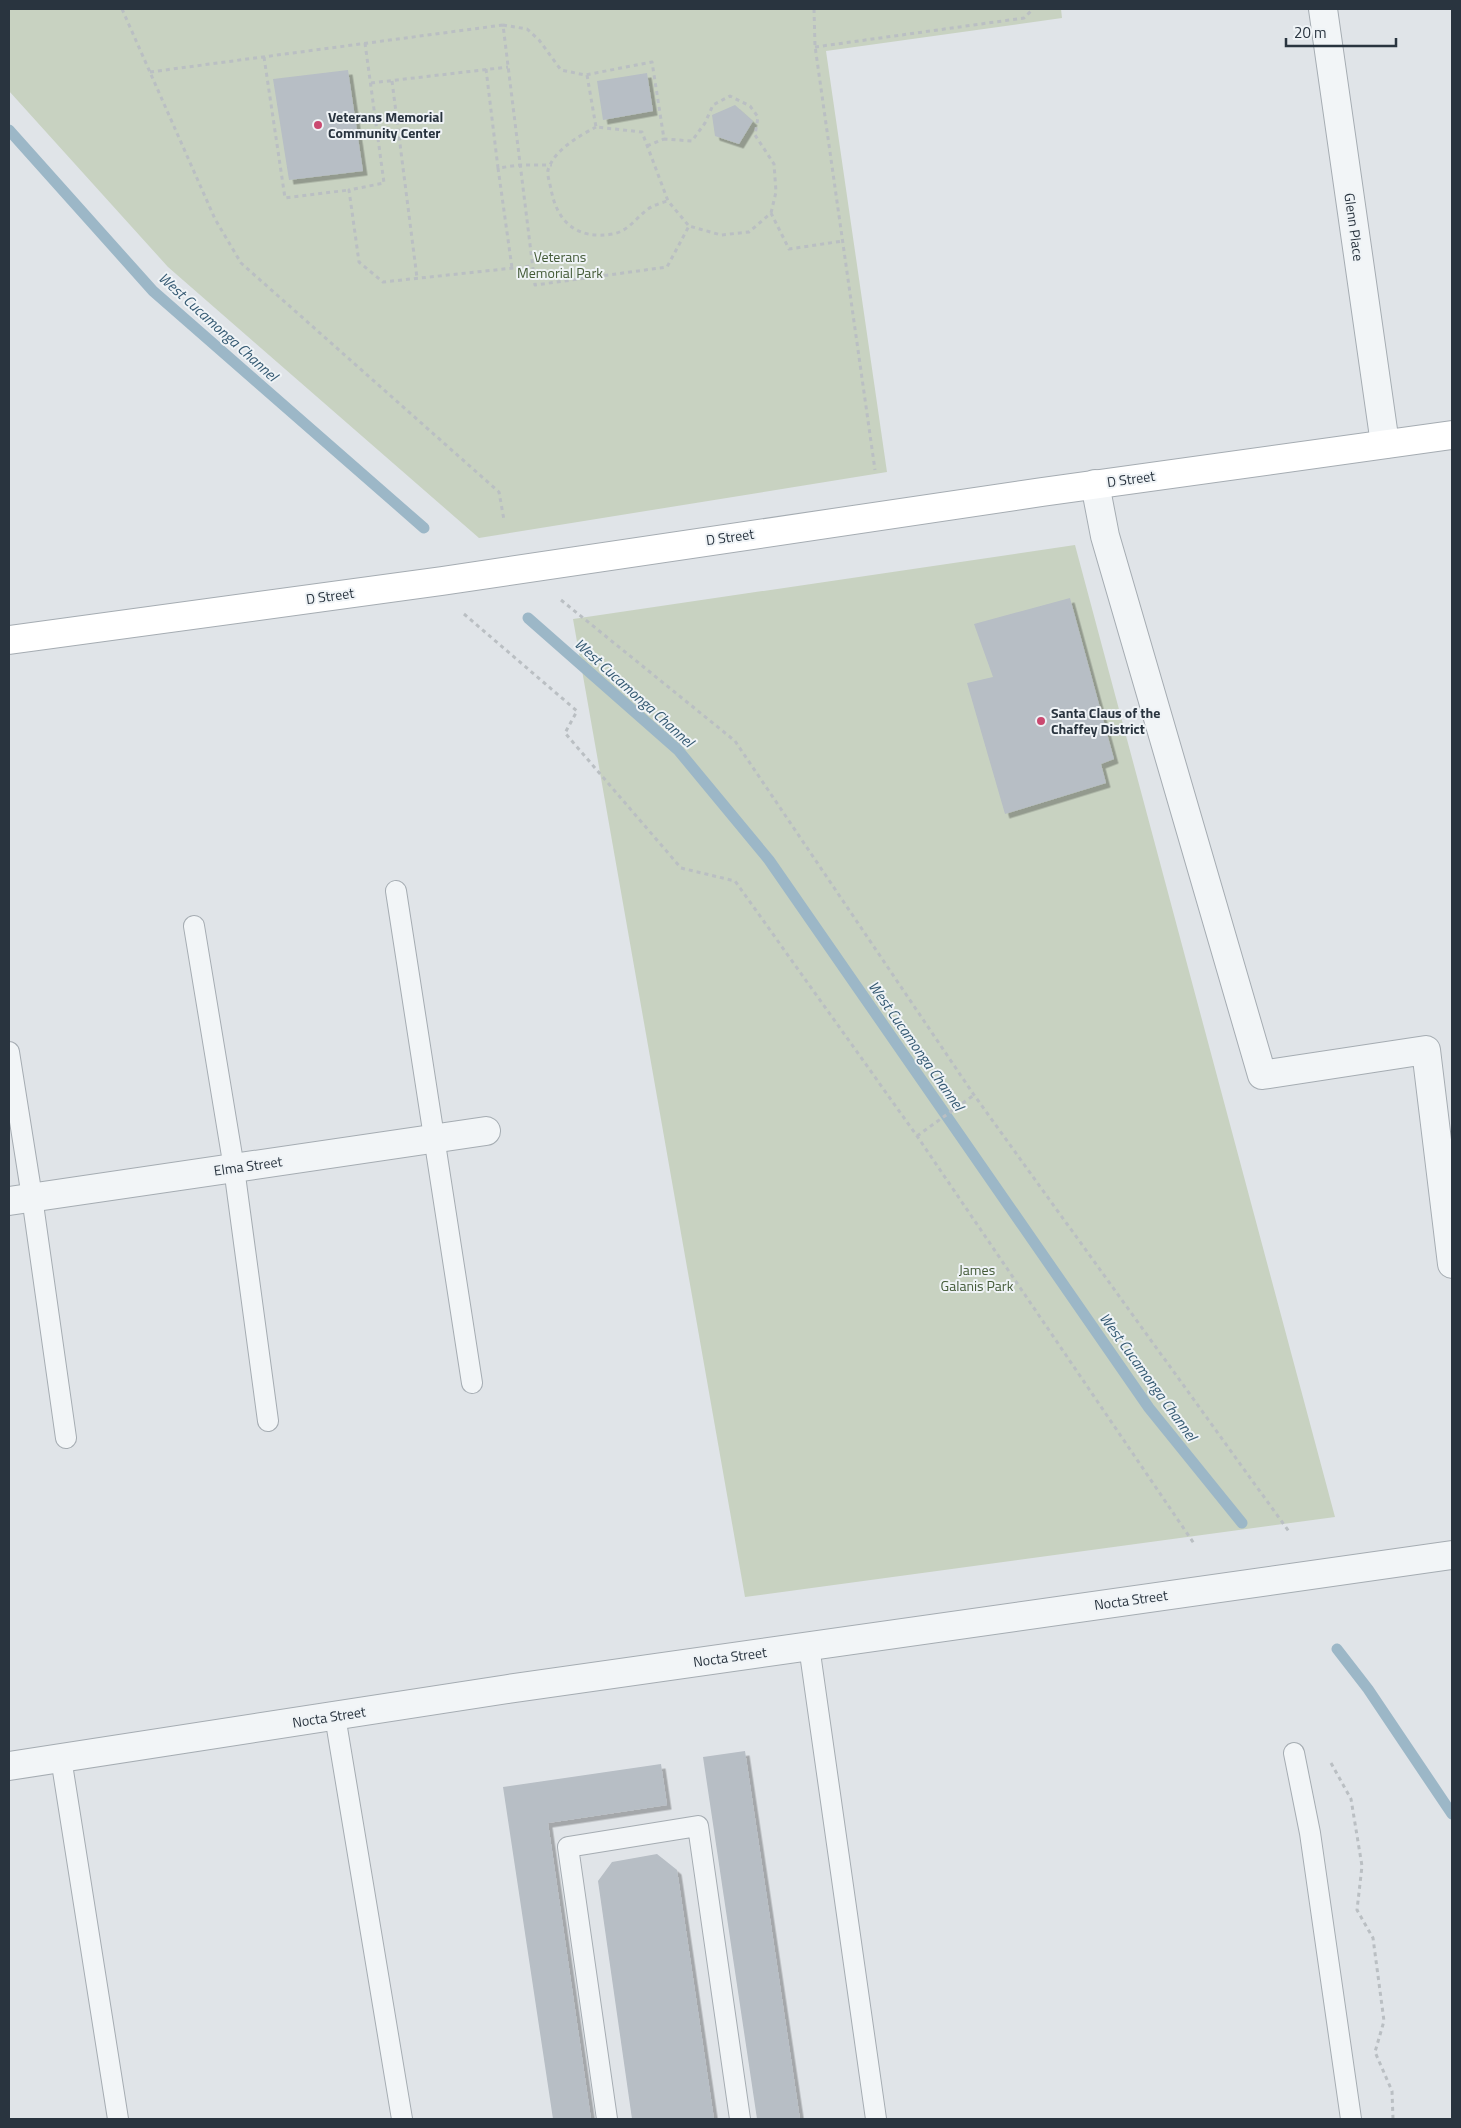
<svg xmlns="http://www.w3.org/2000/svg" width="1461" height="2128" font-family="'Titillium Web',sans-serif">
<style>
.green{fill:#c8d2c1}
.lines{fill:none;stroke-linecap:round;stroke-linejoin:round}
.stream{stroke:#9cb7c7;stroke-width:11}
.building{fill:#b7bec5;filter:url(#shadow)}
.lane-casing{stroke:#a5acb2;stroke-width:22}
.street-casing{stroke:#a5acb2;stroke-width:30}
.secondary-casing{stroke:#a5acb2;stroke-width:30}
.path{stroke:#babfc3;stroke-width:3;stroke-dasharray:4 4;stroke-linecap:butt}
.lane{stroke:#f2f5f7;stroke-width:20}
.street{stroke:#f2f5f7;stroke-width:28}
.secondary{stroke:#fff;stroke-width:28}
.poi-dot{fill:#ca4970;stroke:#eff3f6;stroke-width:2}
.labels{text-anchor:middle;stroke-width:4;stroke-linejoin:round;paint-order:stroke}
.poi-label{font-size:14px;font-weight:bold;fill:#29343f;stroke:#eff3f6;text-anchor:start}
.street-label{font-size:14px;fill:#29343f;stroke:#eff3f6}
.park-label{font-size:14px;fill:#435a37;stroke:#eff3f6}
.water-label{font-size:15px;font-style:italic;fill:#345972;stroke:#eff3f6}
</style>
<defs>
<filter id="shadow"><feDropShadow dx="4.5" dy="4.5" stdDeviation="0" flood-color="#0004"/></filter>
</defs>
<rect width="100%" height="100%" fill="#e0e4e8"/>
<path class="green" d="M9 9H1061L1062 18 826 51 887 472 479 538 168 267 9 91Z
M1075 545 1335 1517 745 1597 573 619Z"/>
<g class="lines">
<path class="stream" d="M9 130 153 291 424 528
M528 618 678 750 769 860 1149 1408 1242 1523
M1337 1649 1368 1689 1452 1814"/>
</g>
<path class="building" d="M348 70 363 171 289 180 273 79Z
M647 73 653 111 603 120 597 81Z
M735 105 753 121 739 144 715 136 712 115Z
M1070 598 1114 759 1101 764 1106 783 1005 814 967 683 993 677 974 624Z
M745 1751 800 2119H757L703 1757Z
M661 1764 667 1805 548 1823 591 2119H553L503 1787Z
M657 1854 677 1870 714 2119H632L598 1881 612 1862Z"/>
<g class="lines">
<defs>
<path id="lane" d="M396 891 472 1383
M194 926 234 1168 268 1421
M9 1052 32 1197 66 1438
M809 1646 876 2119
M335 1716 402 2119
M1294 1753 1310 1833 1351 2119
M61 1758 118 2119
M607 2119 568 1847 698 1826 740 2119"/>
<path id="street" d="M1323 9 1385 444
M1095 484 1105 536 1262 1075 1426 1050 1452 1264
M9 1201 486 1131
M9 1766 508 1689 1452 1555"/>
<path id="secondary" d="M9 640 442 581 1042 492 1452 435"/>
</defs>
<use href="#lane" class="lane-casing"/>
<use href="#street" class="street-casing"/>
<use href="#secondary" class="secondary-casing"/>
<path class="path" d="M122 9 215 219 241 263 499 492 504 520
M814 9 815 46 875 470
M503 25 527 29 539 40 561 70 585 75 652 62 664 139 692 141 705 123 713 105 730 96 750 106 758 117 755 135 774 164 776 192 771 213
M365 43 384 183 349 190 359 262 383 282 532 266
M815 47 1024 18 1033 9
M264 57 285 198 349 190
M486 69 498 168 520 165H552
M150 72 503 25 535 285 667 267 689 226 721 235 749 232 771 213 789 249 843 241
M587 75 596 127 642 132 668 201 689 226
M392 81 417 278
M371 83 508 67
M596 127C579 136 554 150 548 170 547 175 550 184 551 189 557 223 578 240 613 234 630 231 639 213 653 206 658 204 663 202 668 201
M647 146 664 139
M498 168 512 268
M561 600 735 741 974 1095 1290 1533
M464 614 577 711 565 733 681 868 735 881 917 1136 1195 1545
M917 1136 974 1095
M1331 1763 1351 1799 1362 1866 1357 1910 1373 1938 1384 2021 1375 2052 1392 2091 1393 2119"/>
<use href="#lane" class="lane"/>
<use href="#street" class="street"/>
<use href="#secondary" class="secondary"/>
</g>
<g class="poi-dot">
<circle cx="318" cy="125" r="5"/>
<circle cx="1041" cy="721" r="5"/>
</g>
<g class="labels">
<g class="poi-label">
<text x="328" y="122">Veterans Memorial<tspan x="328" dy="16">Community Center</tspan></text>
<text x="1051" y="718">Santa Claus of the<tspan x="1051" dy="16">Chaffey District</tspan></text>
</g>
<g class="street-label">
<text transform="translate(1354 227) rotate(82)" y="5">Glenn Place</text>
<text transform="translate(1131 479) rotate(-8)" y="5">D Street</text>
<text transform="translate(730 537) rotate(-8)" y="5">D Street</text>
<text transform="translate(330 596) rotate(-8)" y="5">D Street</text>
<text transform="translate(248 1166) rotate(-8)" y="5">Elma Street</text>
<text transform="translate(1131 1600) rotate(-8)" y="5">Nocta Street</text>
<text transform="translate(730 1657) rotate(-8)" y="5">Nocta Street</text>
<text transform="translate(329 1717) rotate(-9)" y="5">Nocta Street</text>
</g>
<g class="park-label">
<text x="560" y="262">Veterans<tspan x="560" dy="16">Memorial Park</tspan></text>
<text x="977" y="1275">James<tspan x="977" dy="16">Galanis Park</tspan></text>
</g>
<g class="water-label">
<text transform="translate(218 327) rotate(42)" y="5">West Cucamonga Channel</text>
<text transform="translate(634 693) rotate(42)" y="5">West Cucamonga Channel</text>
<text transform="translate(916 1046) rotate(55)" y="5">West Cucamonga Channel</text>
<text transform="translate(1148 1377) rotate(54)" y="5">West Cucamonga Channel</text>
</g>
</g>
<rect width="1461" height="2128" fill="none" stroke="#29343f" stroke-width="20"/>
<path d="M1286 38v8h110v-8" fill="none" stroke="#29343f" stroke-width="2.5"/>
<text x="1294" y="38" font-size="15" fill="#29343f" stroke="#eff3f6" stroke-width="4" paint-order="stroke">20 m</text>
</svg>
